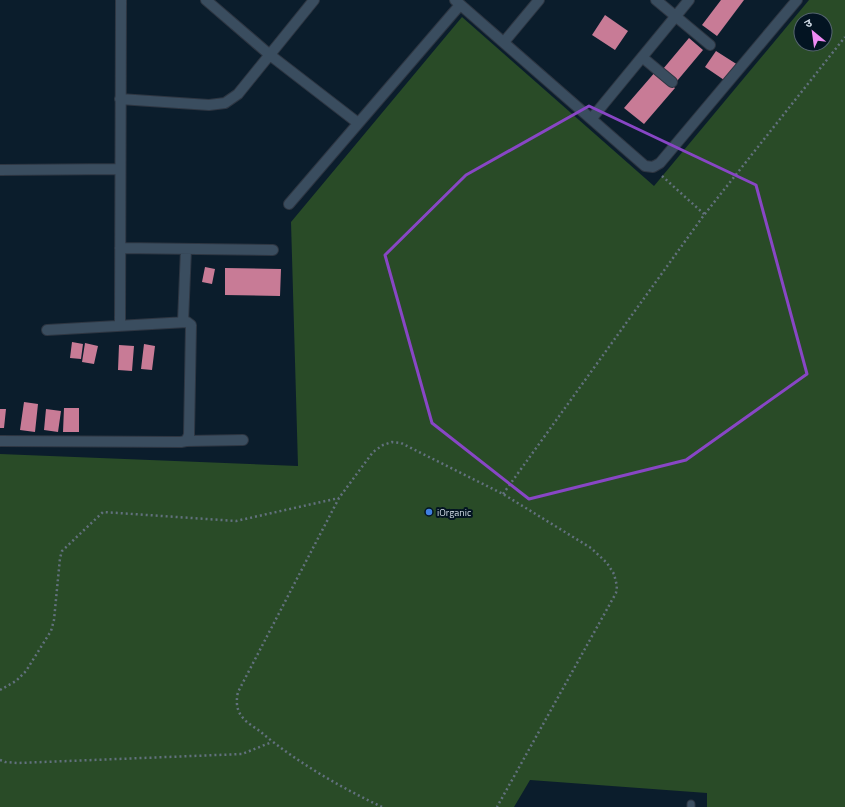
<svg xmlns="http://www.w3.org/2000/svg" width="845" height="807" font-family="'Titillium Web','Noto Sans Devanagari',sans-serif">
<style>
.green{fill:#294b27;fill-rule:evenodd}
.building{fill:#c87b96}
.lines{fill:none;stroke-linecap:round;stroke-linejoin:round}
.service-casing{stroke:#2e3642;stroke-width:9}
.minor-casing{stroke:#2e3642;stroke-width:12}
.path{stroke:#62717e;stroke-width:2.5;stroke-dasharray:2 3;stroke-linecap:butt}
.service{stroke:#3a4d5f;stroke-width:7}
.minor{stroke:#3a4d5f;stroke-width:10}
.marked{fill:none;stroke:#8846c5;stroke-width:3;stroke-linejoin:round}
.shop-dot{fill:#3f7fe0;stroke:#031422;stroke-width:1.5}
.labels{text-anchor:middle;stroke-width:4;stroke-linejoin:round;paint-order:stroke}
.poi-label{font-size:10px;fill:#d0dbe6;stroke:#031422;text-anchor:start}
</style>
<rect width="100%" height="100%" fill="#0b1d2c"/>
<path class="green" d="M809 0H845V807H707V793L530 780 514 807H0V454L298 466 291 222 462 17 654 186ZM801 20H825V44H801Z"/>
<path class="building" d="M721 0H744L717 36 702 25Z
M605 15 628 31 615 50 592 35Z
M689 38 703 50 677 81 663 69Z
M716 51 738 65 727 82 705 67Z
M656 71 675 88 644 124 624 108Z
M205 267 215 269 212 284 202 282Z
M225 268 281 269 280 296 225 295Z
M72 342 83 344 81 359 70 358Z
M85 343 98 346 94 364 82 362Z
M144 344 155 346 152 370 141 369Z
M119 345 134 346 132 371 118 370Z
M24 402 38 404 35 432 20 430Z
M64 408H79V432H63Z
M0 409H6L4 428H0Z
M46 409 61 411 58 432 44 430Z"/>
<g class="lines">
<defs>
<path id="service" d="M691 807V804"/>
<path id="minor" d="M206 0 270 55 358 123
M455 0 645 166 653 167 660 163 797 0
M656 0 710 45
M504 42 539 0
M642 57 672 82
M120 99 209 105 225 103 238 94 314 0
M592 118 689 0
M0 170 120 169
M289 204 460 5
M120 248 273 250
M183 322 186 249
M120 325 121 0
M47 330 187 322 191 325 189 435 186 441
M0 441 181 442 186 441 243 440"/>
</defs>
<use href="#service" class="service-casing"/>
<use href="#minor" class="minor-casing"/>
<path class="path" d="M662 176 704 214
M503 494 704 215 845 37
M0 690 16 681 26 671 51 631 54 620 60 558 62 551 103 512 236 521 339 498
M0 760 5 762 18 763 242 754 272 742
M382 807C340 787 298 763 262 733 256 728 248 724 243 718 236 710 236 701 238 692L339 498 373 452 383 445 392 442 401 443 503 494 591 548 607 563 614 574 617 586 616 593 497 807"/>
<use href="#service" class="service"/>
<use href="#minor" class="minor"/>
</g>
<path class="marked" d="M589 106 756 185 807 374 686 460 529 499 432 423 385 255 466 175Z"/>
<circle class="shop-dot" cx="429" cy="512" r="4"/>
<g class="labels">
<g class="poi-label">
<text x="437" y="516">iOrganic</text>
</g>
</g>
<g transform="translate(813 32) rotate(331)"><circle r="19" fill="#031422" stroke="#556470"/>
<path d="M0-3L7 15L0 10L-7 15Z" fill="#f08bf5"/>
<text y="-6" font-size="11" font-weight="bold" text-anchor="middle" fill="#d0dbe6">उ</text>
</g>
</svg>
